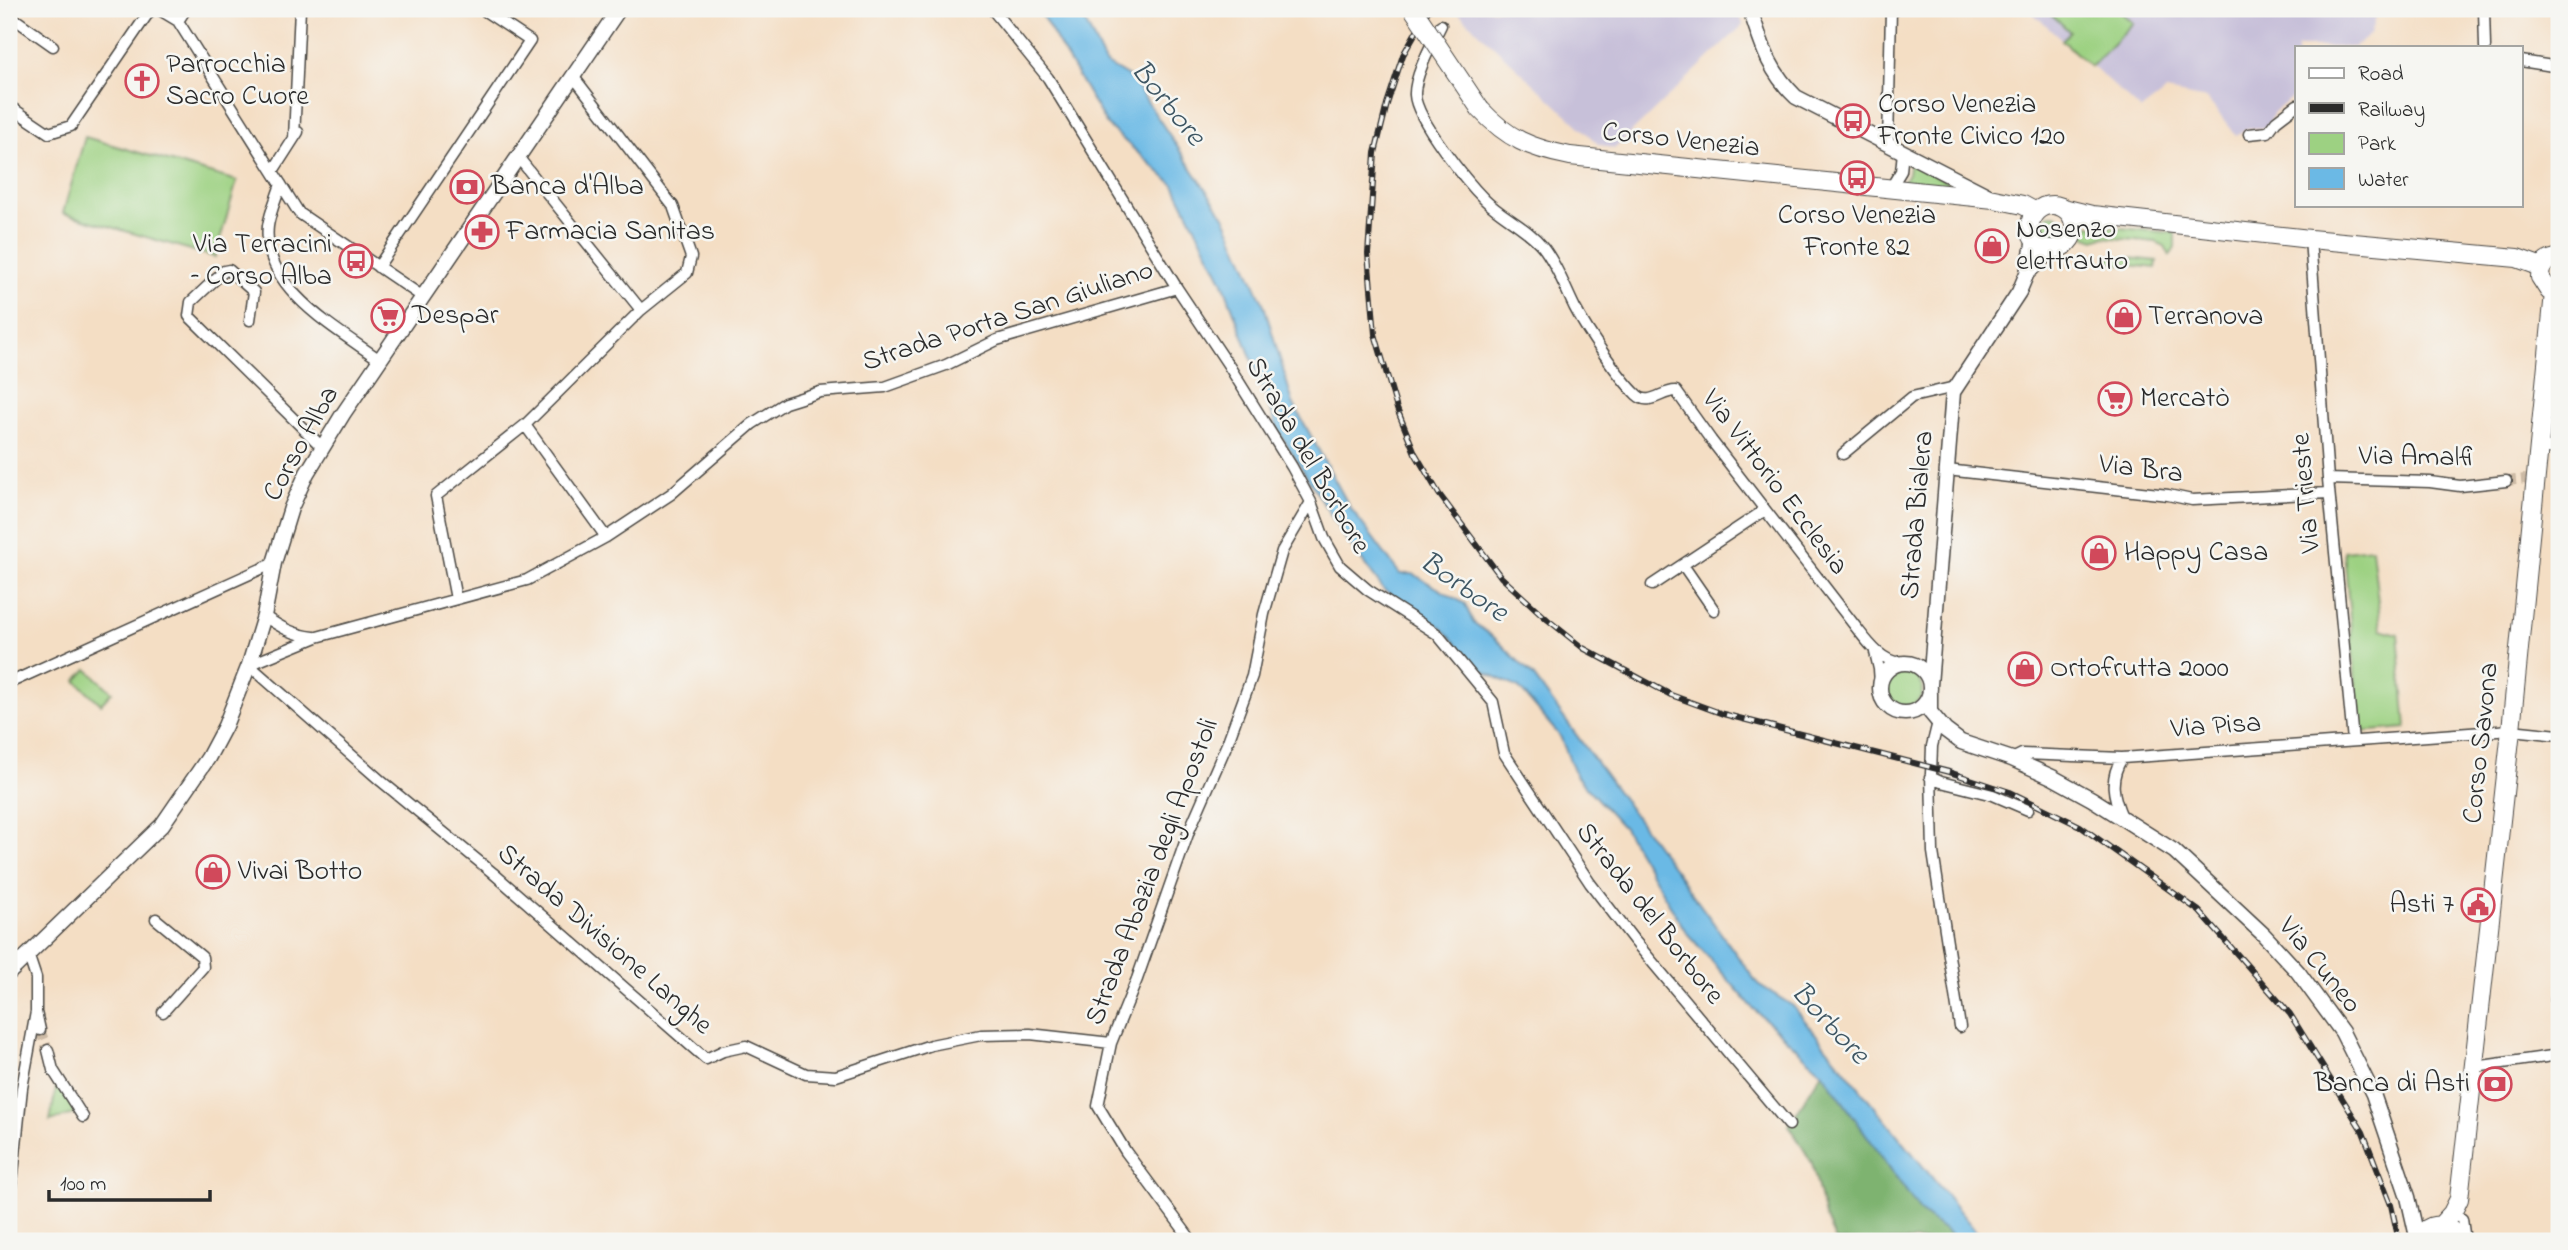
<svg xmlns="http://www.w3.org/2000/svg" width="2568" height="1250" font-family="'Indie Flower',sans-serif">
	<rect width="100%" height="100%" fill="#f6f6f2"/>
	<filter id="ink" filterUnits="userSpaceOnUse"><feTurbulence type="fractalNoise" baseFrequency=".0143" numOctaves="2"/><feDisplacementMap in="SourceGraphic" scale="14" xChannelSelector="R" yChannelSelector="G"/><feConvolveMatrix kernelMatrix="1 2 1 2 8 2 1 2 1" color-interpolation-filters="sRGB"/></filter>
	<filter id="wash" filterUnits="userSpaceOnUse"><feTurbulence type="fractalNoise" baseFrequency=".00686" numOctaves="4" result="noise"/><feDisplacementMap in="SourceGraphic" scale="28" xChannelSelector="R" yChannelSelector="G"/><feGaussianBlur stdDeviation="1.57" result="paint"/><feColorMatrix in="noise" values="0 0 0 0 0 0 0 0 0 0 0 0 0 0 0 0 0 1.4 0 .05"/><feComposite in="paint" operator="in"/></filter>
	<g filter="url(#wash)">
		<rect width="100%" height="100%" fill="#f4dec4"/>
		<path fill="#c7c0d9" d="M1454 9H1738L1743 25 1614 149 1598 144Z
			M2028 9H2378L2370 34 2354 47H2297V94L2274 112 2268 125 2262 128H2248L2236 135 2207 99 2166 91 2141 110Z"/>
		<path fill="#9dd182" stroke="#647e56" stroke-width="2" d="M2046 9H2117L2133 23 2091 67 2062 40 2070 32Z
			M85 137 237 181 215 257 63 213Z
			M1910 162 1948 182 1949 185 1947 187 1903 183 1908 173Z
			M2039 228a13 13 0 1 1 26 0a13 13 0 1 1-26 0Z
			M2089 225 2175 233V248L2170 256 2165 246 2156 242 2103 237 2095 240 2086 237 2082 232Z
			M2110 256 2157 261 2156 268 2110 263Z
			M2372 548 2381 629 2398 634 2406 728 2360 732 2344 551Z
			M87 669 112 692 101 704 76 681Z
			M1886 689a18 18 0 1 1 36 0a18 18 0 1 1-36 0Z
			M57 1083 77 1113 50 1121Z"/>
		<path fill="#7eb370" stroke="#546f4e" stroke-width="2" d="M1822 1072 1921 1212 1959 1241H1836L1825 1217 1812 1163 1789 1125Z"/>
		<path fill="#6bb9e5" stroke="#4b7288" stroke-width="2" d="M1038 9H1079L1105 63 1132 79 1225 218 1264 305 1293 403 1349 506 1400 574H1413L1465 604 1473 622 1496 639 1534 677 1758 984 1793 1006 1981 1238 1989 1241H1959L1921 1212 1822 1072 1754 1009 1686 932 1624 828 1576 776 1560 736 1519 688 1479 669 1442 628 1384 590 1345 538 1279 432 1222 280 1174 185 1107 125Z"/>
	</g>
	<g filter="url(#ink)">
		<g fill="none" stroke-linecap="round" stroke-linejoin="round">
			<path stroke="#ccbaa5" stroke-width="10" stroke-dasharray="10 5" stroke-linecap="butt" d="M2506 481 2526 479
				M40 1030 48 1050"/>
			<defs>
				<path id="minor" d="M158 9 178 21 299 213 423 297
					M992 9 1048 78 1177 288 1229 366 1292 467 1311 502 1324 538 1340 566 1368 590 1437 634 1493 702 1504 753 1590 883 1633 939 1789 1125
					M2484 9 2485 47
					M9 15 53 46
					M178 21 186 9
					M1441 25C1433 42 1414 76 1415 95 1416 119 1467 182 1485 200 1502 217 1528 228 1543 247 1557 265 1565 288 1575 308 1587 331 1619 378 1637 395 1649 407 1663 390 1676 391L1711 440 1855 626C1867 641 1880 661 1901 663
					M2521 61 2559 67
					M573 76 673 206 691 257 687 273 641 310
					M9 106 49 133 71 126 151 9
					M2249 134 2268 132 2276 121 2297 105
					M294 138 300 9
					M1888 145 1891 9
					M518 157 641 310 525 425 606 537
					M273 171 298 132
					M281 184C277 197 270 212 268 226 261 288 337 329 380 360
					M1890 189 1901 171 1903 152
					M2310 239 2328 479 2353 741
					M378 267 530 41 482 9
					M250 320 254 292 229 270 224 271 191 302 189 316 322 447
					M2538 447 2559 449
					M1843 454 1912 397 1955 387
					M1947 470 2168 495 2192 500 2329 493
					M2328 479 2430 482 2460 486 2506 481
					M1683 565 1714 610
					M1652 585 1765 510
					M456 599 436 496 525 425
					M264 616C280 627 294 635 314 637
					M1875 652 1879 669 1880 683
					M9 683 274 563
					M1938 722 1932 746 1931 774 1933 852 1960 1027
					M2012 759 2022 754 2122 758 2511 730 2559 735
					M1930 777 1941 782 1993 795 2028 810
					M2122 817C2113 796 2109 779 2122 758
					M156 919 202 957 203 967 163 1012
					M28 954 36 978V1012L40 1030
					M2559 979 2556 1000 2559 1043
					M1111 1043 1030 1034 981 1035 931 1045 836 1076 806 1074 746 1046 723 1051 706 1059 493 873 381 781 249 665 317 637 527 580 606 537 671 494 752 424 785 403 820 392 885 387 946 365 997 340 1177 288
					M48 1050 53 1070 83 1117
					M2475 1067 2559 1055
					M9 1212 22 1088 36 1012
					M2462 1219 2465 1241
					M1192 1241 1126 1152 1098 1106 1111 1043 1137 979 1189 831 1227 744 1252 676 1264 614 1282 551 1311 502"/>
				<path id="tertiary" d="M1750 9C1762 45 1768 70 1796 97L1991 197
					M2028 272 2051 250
					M1880 688a25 25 0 1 1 50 0a25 25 0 1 1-50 0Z
					M1930 685 1953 392 2019 292 2027 273 2034 240
					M1930 693V712L1945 730 1961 742 2012 759 2052 777 2092 799 2174 851 2263 934 2298 972 2342 1032 2373 1094 2408 1197 2418 1241
					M9 973 162 825 208 758 225 726 249 665 264 616 274 563 291 508 307 473 343 414 619 9"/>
				<path id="primary" d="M1480 109C1508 139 1530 148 1570 156L1994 199 2023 205 2036 212
					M2030 227a22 22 0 1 1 44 0a22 22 0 1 1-44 0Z
					M2063 208 2092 215 2310 239 2517 258 2542 267
					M2559 258C2547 258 2540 265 2540 277L2549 291 2559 293
					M2441 1225 2452 1213 2459 1199 2511 730 2554 293
					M2419 1241C2424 1226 2437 1221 2451 1230L2457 1241"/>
			</defs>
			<use href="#minor" stroke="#494642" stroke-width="13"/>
			<use href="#tertiary" stroke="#494642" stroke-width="17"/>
			<use href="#primary" stroke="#494642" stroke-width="20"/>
			<use href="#minor" stroke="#fff" stroke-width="10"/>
			<use href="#tertiary" stroke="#fff" stroke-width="14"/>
			<use href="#primary" stroke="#fff" stroke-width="18"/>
			<defs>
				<path id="rail" d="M1429 9 1403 55 1387 104 1375 153 1368 254 1375 334 1397 409 1415 453 1439 494 1501 577 1548 620 1583 648 1671 695 1723 714 1949 772 2010 792 2080 826 2199 911 2290 1014 2363 1132 2391 1205 2399 1241"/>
			</defs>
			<use href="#rail" stroke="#2b2b2b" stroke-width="6"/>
			<use href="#rail" stroke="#f6f6f2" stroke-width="3.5" stroke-dasharray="10" stroke-linecap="butt"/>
			<defs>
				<path id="primary-bridge" d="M1413 9 1480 109"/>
			</defs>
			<use href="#primary-bridge" stroke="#494642" stroke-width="20" stroke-linecap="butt"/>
			<use href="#primary-bridge" stroke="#fff" stroke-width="18"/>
		</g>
	</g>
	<defs>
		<symbol id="church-ring" viewBox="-11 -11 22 22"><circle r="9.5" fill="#f6f6f2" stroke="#d1495b" stroke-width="1.5"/><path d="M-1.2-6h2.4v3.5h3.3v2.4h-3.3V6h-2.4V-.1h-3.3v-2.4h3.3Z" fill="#d1495b"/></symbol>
		<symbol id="bus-ring" viewBox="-11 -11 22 22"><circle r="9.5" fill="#f6f6f2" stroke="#d1495b" stroke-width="1.5"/><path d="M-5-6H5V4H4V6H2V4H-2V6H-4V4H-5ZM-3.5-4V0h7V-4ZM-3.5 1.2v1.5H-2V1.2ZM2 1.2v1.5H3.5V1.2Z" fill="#d1495b"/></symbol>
		<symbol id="bank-ring" viewBox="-11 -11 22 22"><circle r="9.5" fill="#f6f6f2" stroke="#d1495b" stroke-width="1.5"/><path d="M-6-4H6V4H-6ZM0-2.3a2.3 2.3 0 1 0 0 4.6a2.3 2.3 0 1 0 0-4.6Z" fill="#d1495b"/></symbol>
		<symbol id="pharmacy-ring" viewBox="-11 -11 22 22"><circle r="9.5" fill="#f6f6f2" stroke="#d1495b" stroke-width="1.5"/><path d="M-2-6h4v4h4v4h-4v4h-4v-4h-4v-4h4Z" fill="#d1495b"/></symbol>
		<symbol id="shop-ring" viewBox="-11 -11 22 22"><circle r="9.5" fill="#f6f6f2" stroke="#d1495b" stroke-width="1.5"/><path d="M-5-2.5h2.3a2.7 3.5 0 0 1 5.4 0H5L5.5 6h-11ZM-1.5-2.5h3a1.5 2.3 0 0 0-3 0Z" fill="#d1495b"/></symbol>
		<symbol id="supermarket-ring" viewBox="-11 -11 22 22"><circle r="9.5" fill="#f6f6f2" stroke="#d1495b" stroke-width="1.5"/><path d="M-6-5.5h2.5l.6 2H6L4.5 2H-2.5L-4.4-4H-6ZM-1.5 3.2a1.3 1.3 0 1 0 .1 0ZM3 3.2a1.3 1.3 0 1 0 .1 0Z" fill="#d1495b"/></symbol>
		<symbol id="civic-ring" viewBox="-11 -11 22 22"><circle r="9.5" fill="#f6f6f2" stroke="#d1495b" stroke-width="1.5"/><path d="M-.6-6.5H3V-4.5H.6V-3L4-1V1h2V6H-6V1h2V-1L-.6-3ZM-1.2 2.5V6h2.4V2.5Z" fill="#d1495b"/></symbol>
	</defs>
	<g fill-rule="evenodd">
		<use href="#church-ring" x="123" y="62" width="38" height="38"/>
		<use href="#bus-ring" x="1834" y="102" width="38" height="38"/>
		<use href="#bus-ring" x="1838" y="159" width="38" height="38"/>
		<use href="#bank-ring" x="448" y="168" width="38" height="38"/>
		<use href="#pharmacy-ring" x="463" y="213" width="38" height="38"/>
		<use href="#shop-ring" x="1973" y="227" width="38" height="38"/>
		<use href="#bus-ring" x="337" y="242" width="38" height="38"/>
		<use href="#supermarket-ring" x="369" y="297" width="38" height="38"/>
		<use href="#shop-ring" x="2105" y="298" width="38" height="38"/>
		<use href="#supermarket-ring" x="2096" y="380" width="38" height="38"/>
		<use href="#shop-ring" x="2080" y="534" width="38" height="38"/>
		<use href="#shop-ring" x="2006" y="650" width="38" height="38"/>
		<use href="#shop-ring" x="194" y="853" width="38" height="38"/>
		<use href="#civic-ring" x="2459" y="886" width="38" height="38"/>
		<use href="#bank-ring" x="2476" y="1065" width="38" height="38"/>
	</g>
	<g text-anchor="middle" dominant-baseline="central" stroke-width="5" stroke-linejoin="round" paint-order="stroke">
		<g font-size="28" fill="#2b2b2b" stroke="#f6f6f2" text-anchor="start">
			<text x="166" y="65">Parrocchia<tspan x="166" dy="32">Sacro Cuore</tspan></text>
			<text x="1878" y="105">Corso Venezia<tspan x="1878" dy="32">Fronte Civico 120</tspan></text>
			<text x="491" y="187">Banca d'Alba</text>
			<text x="1857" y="216" text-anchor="middle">Corso Venezia<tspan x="1857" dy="32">Fronte 82</tspan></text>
			<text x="2016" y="230">Nosenzo<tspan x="2016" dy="32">elettrauto</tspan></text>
			<text x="506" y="232">Farmacia Sanitas</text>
			<text x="332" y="245" text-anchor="end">Via Terracini<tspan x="332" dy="32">– Corso Alba</tspan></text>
			<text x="412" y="316">Despar</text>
			<text x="2148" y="317">Terranova</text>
			<text x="2140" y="399">Mercatò</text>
			<text x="2124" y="553">Happy Casa</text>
			<text x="2050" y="669">Ortofrutta 2000</text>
			<text x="238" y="872">Vivai Botto</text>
			<text x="2454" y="905" text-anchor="end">Asti 7</text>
			<text x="2470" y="1084" text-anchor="end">Banca di Asti</text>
		</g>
		<g font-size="28" fill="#2b2b2b" stroke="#f6f6f2">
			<text transform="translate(1681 141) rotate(6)">Corso Venezia</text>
			<text transform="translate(1008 317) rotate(-18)">Strada Porta San Giuliano</text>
			<text transform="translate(302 444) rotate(-61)">Corso Alba</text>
			<text transform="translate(1307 456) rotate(60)">Strada del Borbore</text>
			<text transform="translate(2418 458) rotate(1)">Via Amalfi</text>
			<text transform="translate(2141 470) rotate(7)">Via Bra</text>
			<text transform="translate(1774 483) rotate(53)">Via Vittorio Ecclesia</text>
			<text transform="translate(2307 493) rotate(-95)">Via Trieste</text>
			<text transform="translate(1918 515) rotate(-85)">Strada Bialera</text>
			<text transform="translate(2216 727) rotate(-4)">Via Pisa</text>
			<text transform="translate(2482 743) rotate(-84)">Corso Savona</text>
			<text transform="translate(1153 872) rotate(-69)">Strada Abazia degli Apostoli</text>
			<text transform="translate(1649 914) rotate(52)">Strada del Borbore</text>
			<text transform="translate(604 940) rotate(41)">Strada Divisione Langhe</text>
			<text transform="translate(2319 966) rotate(51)">Via Cuneo</text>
		</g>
		<g font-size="30" font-style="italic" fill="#3e5663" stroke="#f6f6f2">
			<text transform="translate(1167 104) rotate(51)">Borbore</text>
			<text transform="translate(1463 588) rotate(35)">Borbore</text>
			<text transform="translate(1829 1024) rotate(47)">Borbore</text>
		</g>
	</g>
	<rect width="2568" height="1250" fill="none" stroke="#f6f6f2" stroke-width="35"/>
	<rect x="2295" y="46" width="228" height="161" fill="#f6f6f2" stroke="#a5a5a2" stroke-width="2"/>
	<rect x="2309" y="68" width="35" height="10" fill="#ffffff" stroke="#a5a5a2" stroke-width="2"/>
	<text x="2358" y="80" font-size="21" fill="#2b2b2b">Road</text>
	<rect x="2309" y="103" width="35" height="10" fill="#2b2b2b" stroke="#a5a5a2" stroke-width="2"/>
	<text x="2358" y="116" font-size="21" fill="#2b2b2b">Railway</text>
	<rect x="2309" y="133" width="35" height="21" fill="#9dd182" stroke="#a5a5a2" stroke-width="2"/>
	<text x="2358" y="150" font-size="21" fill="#2b2b2b">Park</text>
	<rect x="2309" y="168" width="35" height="21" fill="#6bb9e5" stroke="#a5a5a2" stroke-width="2"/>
	<text x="2358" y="186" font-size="21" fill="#2b2b2b">Water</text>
	<path d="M49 1190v10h161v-10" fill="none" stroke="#2b2b2b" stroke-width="3.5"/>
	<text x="60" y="1190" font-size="21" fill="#2b2b2b" stroke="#f6f6f2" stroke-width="5" paint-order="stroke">100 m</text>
</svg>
